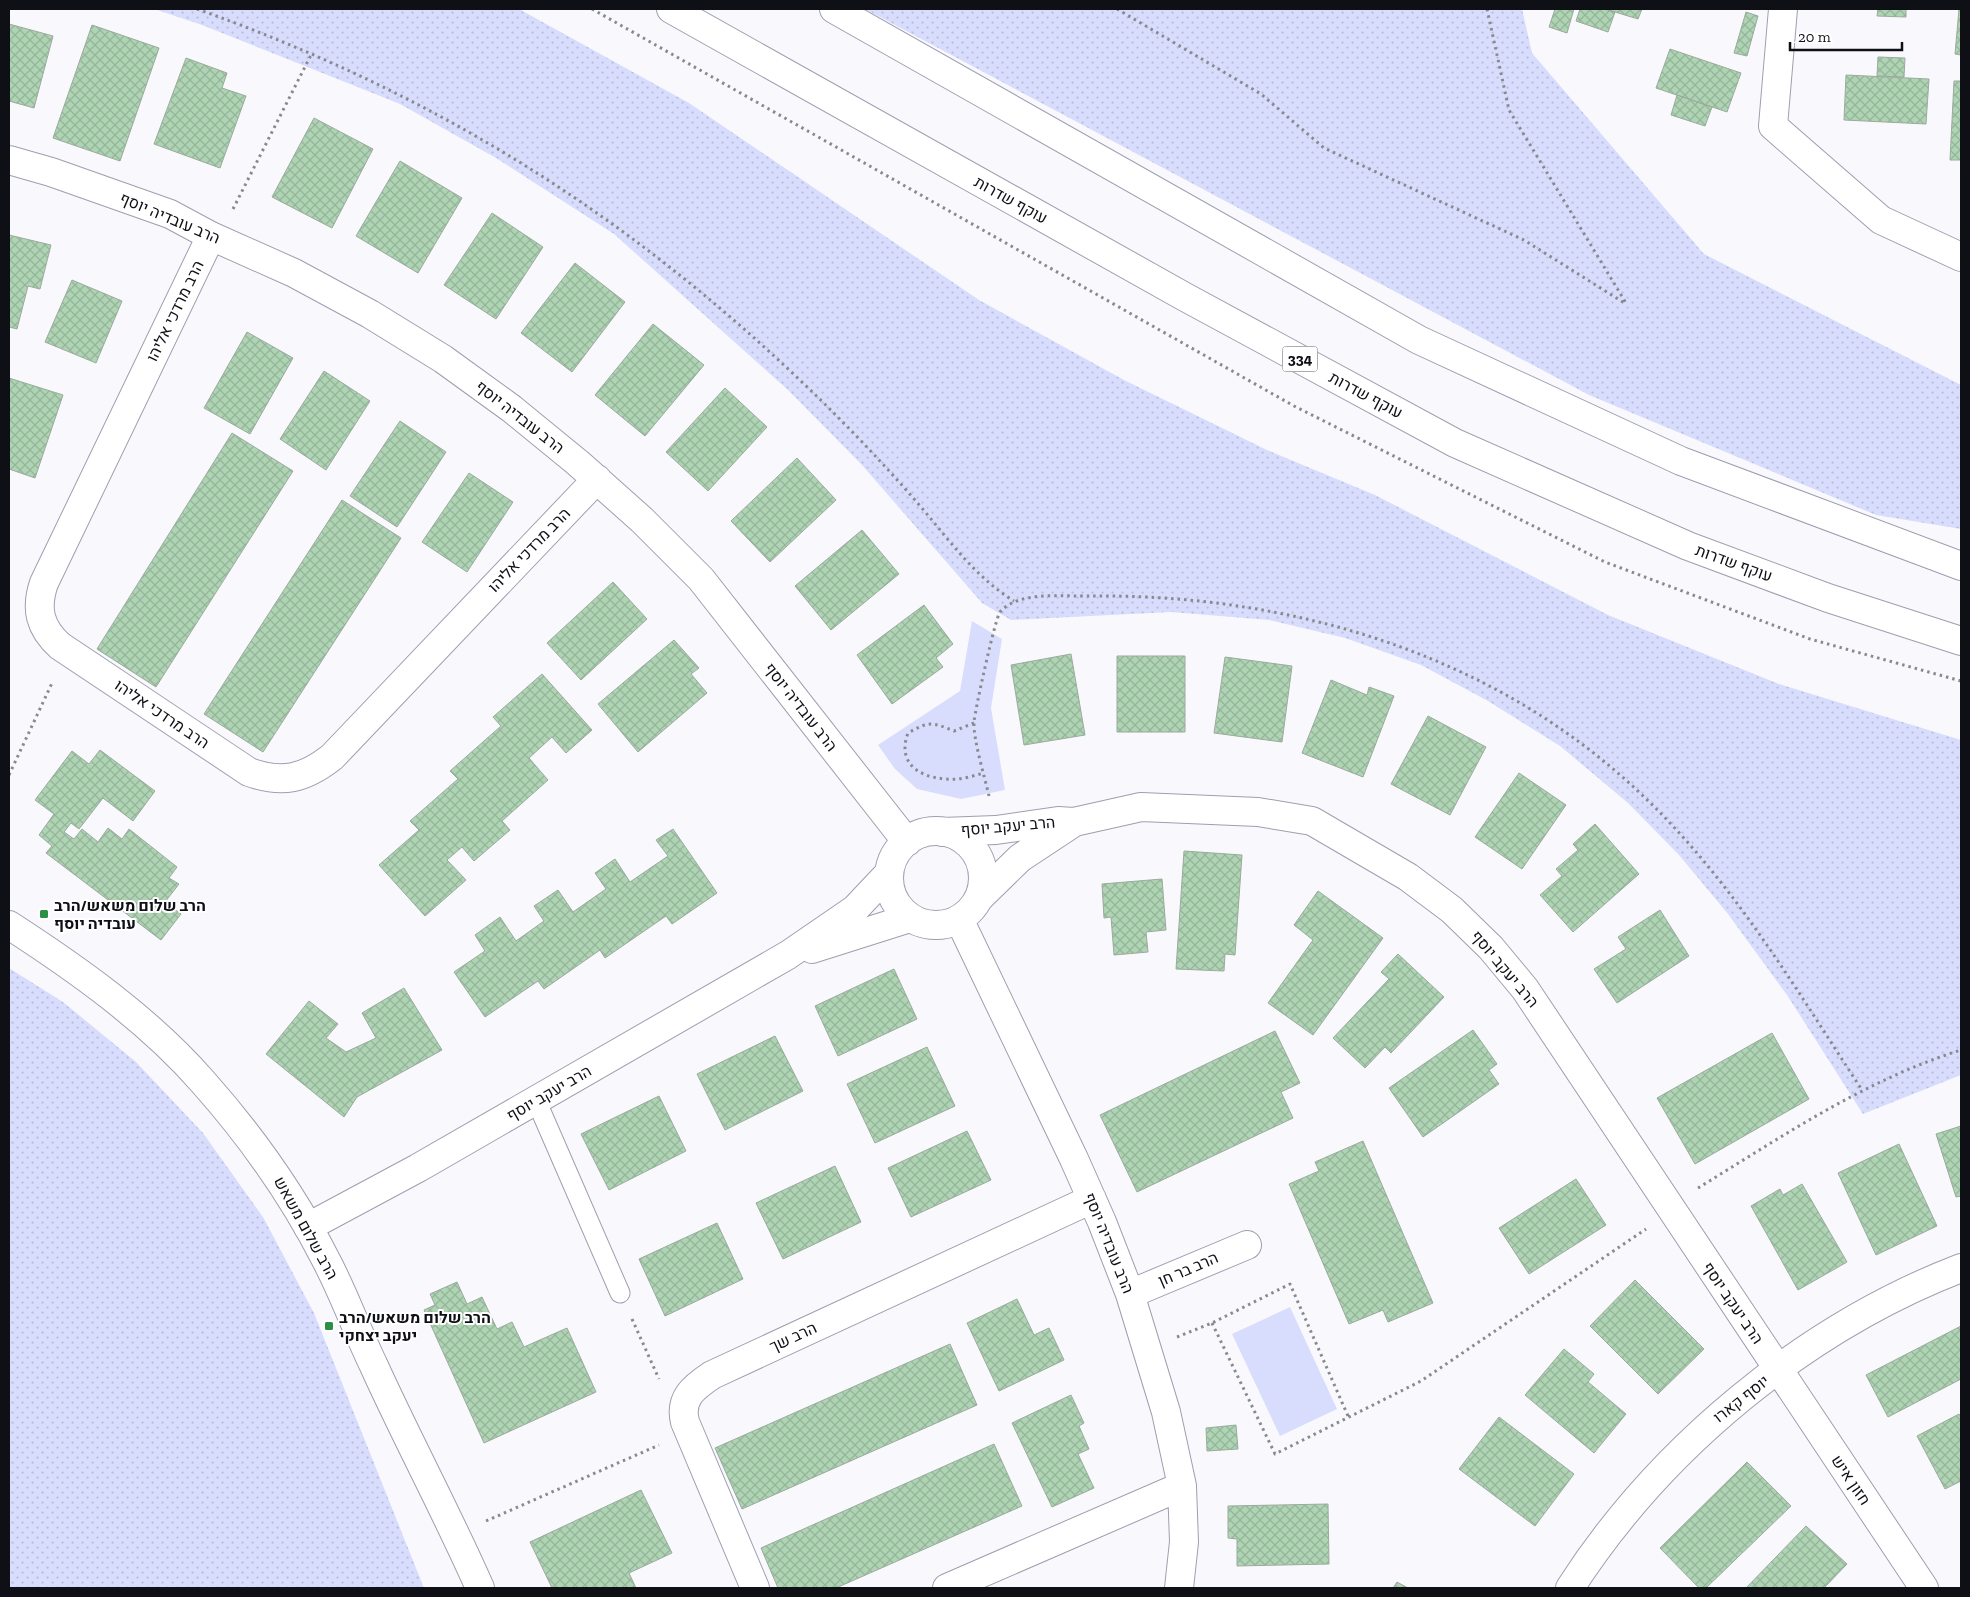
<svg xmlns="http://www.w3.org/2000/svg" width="1970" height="1597" font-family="'Zilla Slab',Heebo,serif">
	<defs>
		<pattern id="grass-dots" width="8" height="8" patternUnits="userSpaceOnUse" patternTransform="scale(1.25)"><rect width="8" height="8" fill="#d8ddfe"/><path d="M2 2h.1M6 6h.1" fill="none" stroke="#b8bdd9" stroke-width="1.8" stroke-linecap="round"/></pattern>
		<pattern id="building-cross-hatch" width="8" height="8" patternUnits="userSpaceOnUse" patternTransform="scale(1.25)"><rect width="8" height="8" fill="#aed4b3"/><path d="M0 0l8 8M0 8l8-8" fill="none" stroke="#94b599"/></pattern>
	</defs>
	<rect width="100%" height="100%" fill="#f9f9fd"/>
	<path fill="url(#grass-dots)" d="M154 9H519L689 103 979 300 1124 380 1267 450 1375 495 1608 615 1779 684 1961 740V1075L1863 1114 1787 995 1728 914 1679 855 1628 803 1560 746 1488 701 1421 665 1345 638 1269 620 1171 612 1011 620 982 603 862 465 788 390 614 234 496 158 400 104 202 25Z
		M865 9H1522L1532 53 1704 254 1961 385V529L1876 515 1589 395Z
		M9 968 63 1002 136 1062 203 1133 263 1217 314 1313 424 1588H9Z"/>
	<path fill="#d8ddfe" d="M972 621 1002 639 991 708 1005 790 961 799 917 789 895 769 878 745 960 691Z
		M1290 1307 1337 1409 1280 1436 1232 1334Z"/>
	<path fill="url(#building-cross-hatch)" stroke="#9caa9e" d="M1555 9H1574L1567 33 1549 27Z
		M1580 9H1605L1615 12 1608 32 1576 21Z
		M1605 9H1642L1638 19Z
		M1878 9H1906V17L1877 16Z
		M1959 9H1961V55L1955 54Z
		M1746 12 1758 16 1747 56 1734 53Z
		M9 24 53 36 34 108 9 101Z
		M92 25 159 48 120 161 53 138Z
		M1670 49 1741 73 1727 112 1656 88Z
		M1878 57 1905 58 1904 77 1877 76Z
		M186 58 227 73 222 88 246 96 220 168 154 144Z
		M1846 75 1929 79 1926 124 1844 120Z
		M1954 81H1961V160H1950Z
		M1677 95 1712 107 1705 126 1671 115Z
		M314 118 373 149 332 228 272 197Z
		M400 161 462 198 418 273 356 236Z
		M492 213 543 247 496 319 444 285Z
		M9 235 51 245 40 289 28 286 17 329 9 327Z
		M575 263 625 302 572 372 521 333Z
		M72 280 122 301 96 363 45 342Z
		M653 324 704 365 645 436 595 395Z
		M247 332 293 358 250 434 204 408Z
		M324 371 370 401 326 470 280 439Z
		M9 378 63 395 35 478 9 469Z
		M725 388 767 427 708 491 666 452Z
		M400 421 446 452 397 527 350 496Z
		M232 433 293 471 156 687 97 649Z
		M797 458 836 500 770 562 731 521Z
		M469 473 513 502 467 572 422 542Z
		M342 500 401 538 263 752 204 714Z
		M862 530 899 574 831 630 795 586Z
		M613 582 647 619 581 680 547 643Z
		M924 605 953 644 936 658 943 667 892 704 857 655Z
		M674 640 699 668 691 674 707 693 638 752 598 704Z
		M1071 654 1085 735 1024 745 1011 665Z
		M1117 656H1185V732H1117Z
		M1225 657 1292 666 1282 742 1214 733Z
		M542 674 592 730 566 753 552 737 529 758 548 780 502 821 510 830 474 861 462 847 447 860 466 880 425 916 379 865 419 830 410 821 458 779 450 771 501 726 493 717Z
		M1331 680 1367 695 1369 687 1394 696 1363 777 1302 753Z
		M1428 716 1486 747 1450 815 1391 784Z
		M100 750 155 791 133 821 103 798 79 829 71 823 64 832 74 839 82 829 98 842 108 828 122 839 129 829 177 867 169 878 179 884 165 902 181 914 161 940 46 853 52 846 39 835 54 814 35 800 72 751 89 764Z
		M1519 773 1566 805 1522 869 1475 837Z
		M1595 824 1639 874 1573 932 1540 895 1562 876 1556 869 1578 850 1573 844Z
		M673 829 717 893 672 924 666 916 605 958 600 950 544 989 538 981 485 1017 454 972 485 951 475 935 500 917 516 941 544 921 534 906 558 890 573 912 606 889 595 873 615 859 630 882 668 856 656 840Z
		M1184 851 1242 855 1235 955 1225 954 1224 971 1176 969Z
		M1162 879 1166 930 1146 932 1148 952 1114 955 1111 917 1104 918 1102 884Z
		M1318 891 1383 938 1313 1035 1268 1003 1313 940 1294 925Z
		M1660 910 1689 956 1617 1003 1594 969 1626 949 1618 937Z
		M1398 954 1444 997 1391 1053 1385 1047 1365 1068 1333 1038 1389 979 1381 972Z
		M894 969 917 1019 838 1056 815 1006Z
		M404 988 442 1050 357 1097 344 1117 266 1054 309 1001 338 1024 326 1038 346 1052 376 1038 362 1013Z
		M1473 1030 1497 1064 1489 1070 1499 1084 1423 1137 1389 1088Z
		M1275 1031 1300 1083 1281 1092 1293 1118 1137 1192 1100 1115Z
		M1772 1033 1809 1099 1695 1164 1657 1098Z
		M775 1036 803 1091 725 1130 697 1074Z
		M927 1047 955 1106 875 1143 847 1084Z
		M659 1096 686 1151 609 1190 581 1134Z
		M1961 1126V1196L1956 1197 1936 1134Z
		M967 1131 991 1180 911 1217 888 1168Z
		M1363 1141 1433 1303 1388 1322 1383 1310 1349 1324 1289 1184 1319 1171 1315 1162Z
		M1899 1144 1937 1226 1876 1255 1838 1173Z
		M835 1166 861 1222 783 1259 756 1203Z
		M1576 1179 1606 1225 1529 1274 1499 1228Z
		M1802 1184 1847 1262 1798 1290 1751 1206 1780 1189 1783 1195Z
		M717 1223 743 1279 665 1316 639 1259Z
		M1635 1280 1704 1349 1658 1394 1590 1326Z
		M457 1282 467 1304 482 1297 497 1329 512 1322 524 1347 567 1328 596 1392 484 1443 424 1310 435 1305 430 1294Z
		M1017 1299 1034 1335 1049 1328 1064 1360 999 1391 967 1323Z
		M1961 1326V1379L1888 1417 1866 1375Z
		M950 1344 977 1405 742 1509 715 1448Z
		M1564 1349 1594 1374 1588 1382 1626 1414 1594 1453 1525 1395Z
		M1071 1395 1084 1423 1079 1426 1089 1449 1078 1454 1094 1488 1052 1507 1012 1423Z
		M1959 1414 1961 1418V1481L1945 1489 1917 1436Z
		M1499 1417 1574 1474 1535 1526 1459 1469Z
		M1236 1425 1238 1449 1207 1451 1206 1428Z
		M994 1444 1022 1506 836 1588H778L761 1548Z
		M1747 1462 1791 1506 1706 1588H1699L1660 1548Z
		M641 1490 672 1553 629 1573 636 1588H552L530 1542Z
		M1328 1504 1329 1564 1237 1566V1539L1228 1538V1506Z
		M1806 1526 1847 1564 1824 1588H1746Z
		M1397 1582 1408 1588H1393Z"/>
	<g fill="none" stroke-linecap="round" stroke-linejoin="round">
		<defs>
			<path id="lane" d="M536 1100 620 1293"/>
			<path id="street" d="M1783 9 1773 126 1881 220 1961 257
				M9 160 51 172 170 214 211 236 294 273 370 314 443 359 512 409 578 463 642 520 701 579 907 842
				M211 236 44 583C35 609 40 628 60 646L249 772C282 784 304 779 332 757L597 479
				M889 878a47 47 0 1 1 94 0a47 47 0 1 1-94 0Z
				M942 832 996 830 1058 821 1074 822 1141 807 1258 812 1312 821 1408 877 1452 910 1491 948 1525 989 1924 1588
				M979 898 1020 858 1073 823
				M959 919 1074 1159 1102 1222 1130 1294 1166 1412 1182 1486 1184 1542 1179 1588
				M812 949 910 918
				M308 1227 418 1168 788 955 855 909 889 873
				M1130 1294 1247 1245
				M755 1588 685 1422C679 1398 694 1387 712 1375L1092 1199
				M947 1588 1182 1486
				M1570 1588C1660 1448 1805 1328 1961 1268"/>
			<path id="secondary" d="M9 925C77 969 149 1020 203 1082 251 1136 293 1195 326 1260 344 1294 357 1331 374 1366 408 1441 447 1513 480 1588"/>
			<path id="primary" d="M671 9 1185 297 1455 443 1688 546 1828 598 1961 641
				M834 9 1419 340 1681 461 1961 566"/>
		</defs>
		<use href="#lane" stroke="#9d9fb0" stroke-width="21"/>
		<use href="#street" stroke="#9d9fb0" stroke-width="30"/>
		<use href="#secondary" stroke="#9d9fb0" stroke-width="30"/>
		<use href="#primary" stroke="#9d9fb0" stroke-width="30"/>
		<path stroke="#898a8e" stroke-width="3" stroke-dasharray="2.5 4" stroke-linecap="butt" d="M197 9C433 93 623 211 804 384 845 423 884 464 921 507 950 541 975 577 1014 601
			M592 9 1294 406 1605 562 1810 639 1961 681
			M1117 9 1261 94 1324 148 1524 240 1626 304
			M1487 9 1509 110 1626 303
			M233 209 312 53
			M974 723 954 731C932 722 929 721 908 733 895 768 927 781 958 779 967 778 976 775 984 773
			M9 775 53 681
			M989 796C985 778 973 739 974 722 975 710 995 619 1000 612 1019 590 1064 597 1091 596 1276 594 1468 646 1612 768 1720 859 1786 974 1862 1090
			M1698 1188C1783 1136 1865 1080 1961 1050
			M632 1319 659 1379
			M1212 1323 1275 1454 1421 1381 1646 1229
			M1177 1337 1212 1323 1290 1284 1348 1416
			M486 1521 659 1445"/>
		<use href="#lane" stroke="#fff" stroke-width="19"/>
		<use href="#street" stroke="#fff" stroke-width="28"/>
		<use href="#secondary" stroke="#fff" stroke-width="28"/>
		<use href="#primary" stroke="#fff" stroke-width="28"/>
	</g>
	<g fill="#2b9045" stroke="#fff" stroke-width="2">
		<rect x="39" y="909" width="10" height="10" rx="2.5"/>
		<rect x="324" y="1321" width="10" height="10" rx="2.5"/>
	</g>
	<g text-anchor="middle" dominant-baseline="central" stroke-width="4" stroke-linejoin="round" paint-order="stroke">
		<rect fill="#fff" stroke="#57585b" stroke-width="1" x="1282.5" y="346.5" width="35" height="25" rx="4"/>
		<g font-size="15" font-weight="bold" fill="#0f1015">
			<text x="1300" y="359">334</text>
		</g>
		<g font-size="16" fill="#0f1015" stroke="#fff">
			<text transform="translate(1011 200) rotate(29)">עוקף שדרות</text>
			<text transform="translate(170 218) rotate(23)">הרב עובדיה יוסף</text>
			<text transform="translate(175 311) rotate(-64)">הרב מרדכי אליהו</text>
			<text transform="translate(1366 395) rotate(28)">עוקף שדרות</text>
			<text transform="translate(520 417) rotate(38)">הרב עובדיה יוסף</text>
			<text transform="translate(529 550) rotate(-46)">הרב מרדכי אליהו</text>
			<text transform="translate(1734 563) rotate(20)">עוקף שדרות</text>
			<text transform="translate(801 707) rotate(52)">הרב עובדיה יוסף</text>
			<text transform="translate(162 714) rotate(34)">הרב מרדכי אליהו</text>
			<text transform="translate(1008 826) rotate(-5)">הרב יעקב יוסף</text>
			<text transform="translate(1505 969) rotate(50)">הרב יעקב יוסף</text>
			<text transform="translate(549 1093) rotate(-30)">הרב יעקב יוסף</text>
			<text transform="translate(306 1228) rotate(61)">הרב שלום משאש</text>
			<text transform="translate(1109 1243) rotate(68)">הרב עובדיה יוסף</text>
			<text transform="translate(1188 1269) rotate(-23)">הרב בר חן</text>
			<text transform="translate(1733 1303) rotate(56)">הרב יעקב יוסף</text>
			<text transform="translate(793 1337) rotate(-25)">הרב שך</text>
			<text transform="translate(1741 1399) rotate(-38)">יוסף קארו</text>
			<text transform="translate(1851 1480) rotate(56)">חזון איש</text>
		</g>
		<g font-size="16" font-weight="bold" fill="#0f1015" stroke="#fff" text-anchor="start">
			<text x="54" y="905">הרב שלום משאש/הרב<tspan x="54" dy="18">עובדיה יוסף</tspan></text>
			<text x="339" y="1317">הרב שלום משאש/הרב<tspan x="339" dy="18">יעקב יצחקי</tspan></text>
		</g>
	</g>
	<rect width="1970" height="1597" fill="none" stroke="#0f1015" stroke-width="20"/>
	<path d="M1790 42v8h112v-8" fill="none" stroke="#0f1015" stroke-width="2.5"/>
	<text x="1798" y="42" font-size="15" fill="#0f1015" stroke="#ffffff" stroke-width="4" paint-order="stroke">20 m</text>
</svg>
